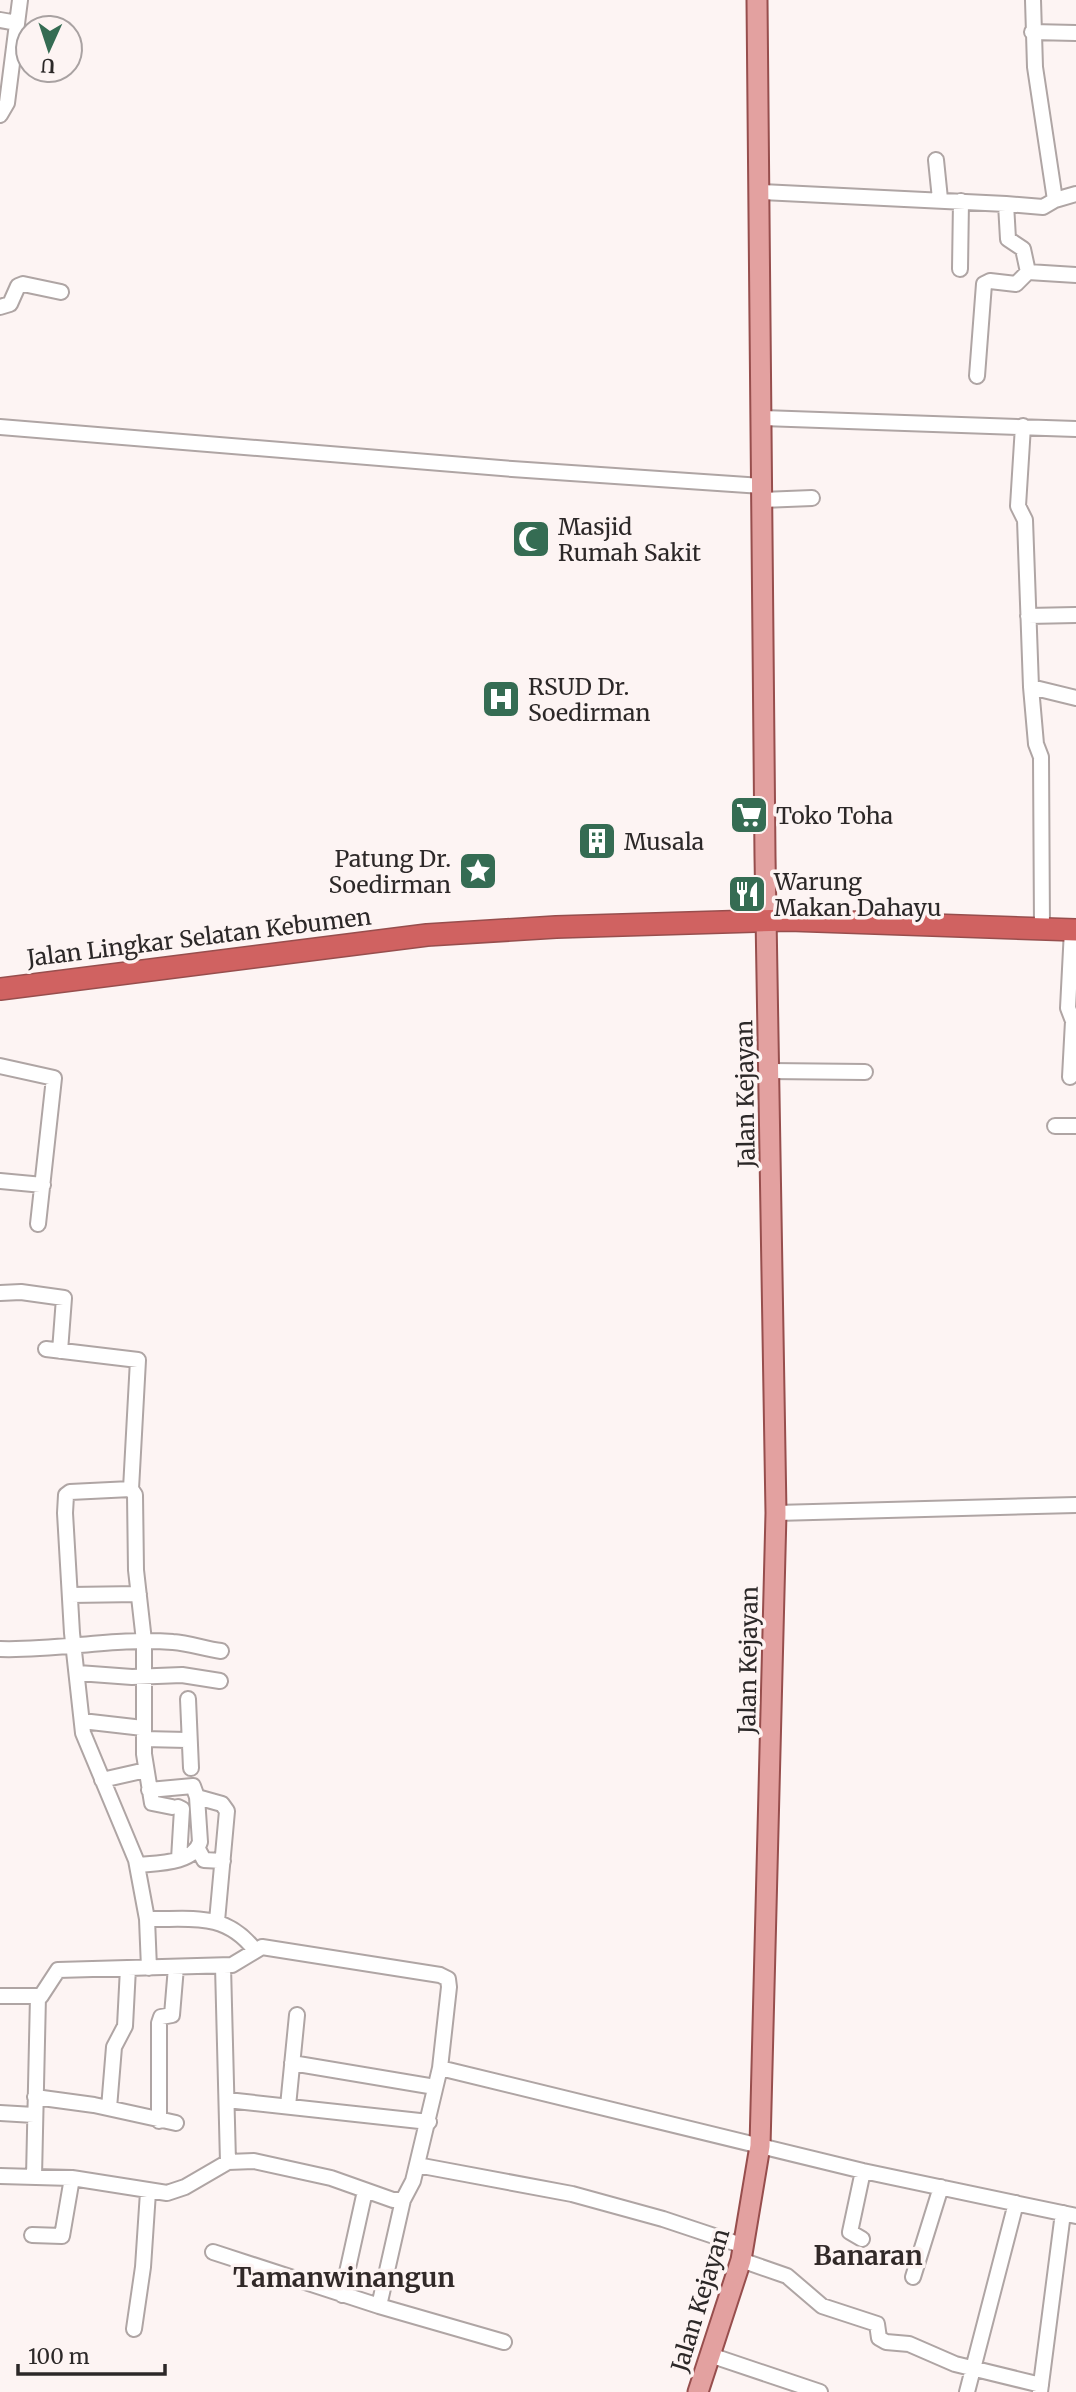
<svg xmlns="http://www.w3.org/2000/svg" width="1076" height="2392" font-family="Merriweather,serif">
	<rect width="100%" height="100%" fill="#fdf4f3"/>
	<g fill="none" stroke-linecap="round" stroke-linejoin="round">
		<defs>
			<path id="minor" d="M1033 0 1035 67 1055 200 1076 194
				M0 20 17 23
				M1032 32 1076 33
				M0 115 7 103 20 0
				M936 160 940 199
				M760 192 1006 204
				M960 269 961 201
				M1028 272 1023 249 1008 239 1006 204 1043 207 1055 200
				M0 307 10 304 18 286 23 284 61 292
				M977 376 984 284 990 281 1016 284 1028 272 1076 275
				M763 418 1076 429
				M1023 426 1018 506 1025 520 1031 687 1036 744 1041 757 1042 928
				M0 427 512 469 762 486
				M762 500 812 498
				M1028 616 1076 615
				M1031 687 1076 698
				M0 1066 54 1078 38 1224
				M770 1071 865 1072
				M1070 1077 1073 1021 1068 1008 1072 930
				M1055 1126H1076
				M0 1181 43 1185
				M0 1293 21 1292 64 1298 60 1351
				M46 1349 138 1360 131 1489 135 1495 136 1570 144 1641V1754L152 1803 172 1807
				M131 1489 70 1492 66 1495 65 1513 72 1633 83 1733 136 1860 147 1919 149 1968
				M776 1513 1076 1505
				M70 1595 139 1594
				M0 1649C58 1651 115 1637 173 1642 189 1643 205 1649 221 1651
				M78 1673 132 1677 182 1675 220 1681
				M188 1699 191 1768
				M82 1721 143 1728
				M144 1739 187 1740
				M102 1780 146 1770
				M197 1797 222 1804 227 1811 217 1921
				M178 1807 182 1809 179 1859
				M198 1849 204 1860 223 1861
				M138 1865C157 1863 193 1864 200 1842L197 1797 193 1786 149 1790
				M147 1919C190 1920 224 1911 254 1949
				M223 1966 228 2162
				M0 1996H41L58 1970 232 1965 262 1947 440 1975 448 1979 449 1987 440 2068 863 2171 1076 2216
				M292 2063 435 2087
				M35 2097 94 2105 176 2123
				M227 2100 429 2122
				M288 2106 297 2015
				M109 2108 114 2047 125 2026 128 1968
				M0 2113 34 2115
				M159 2121V2023L161 2017 172 2015 176 1967
				M417 2165 572 2194 663 2219 744 2246
				M0 2176 72 2178 167 2193 185 2187 228 2162 254 2161 331 2178 393 2200H403L413 2181 440 2068
				M34 2177 38 1996
				M32 2235 62 2236 72 2178
				M862 2239 850 2232 863 2171
				M213 2252 379 2306 504 2342
				M741 2260 787 2276 822 2306 877 2324 879 2338 886 2342 909 2344 955 2364 1041 2385
				M913 2277 941 2187
				M342 2295 365 2191
				M379 2306 403 2200
				M134 2329 143 2267 148 2192
				M710 2355 820 2392
				M967 2392 1016 2203
				M1040 2392 1063 2213"/>
			<path id="major" d="M698 2392 741 2260 760 2146 776 1513 765 856 757 0"/>
			<path id="highway" d="M0 989 427 935 556 927 789 920 1076 930"/>
		</defs>
		<use href="#minor" stroke="#afa5a4" stroke-width="18"/>
		<use href="#major" stroke="#974e4d" stroke-width="23"/>
		<use href="#highway" stroke="#974e4d" stroke-width="24"/>
		<use href="#minor" stroke="#fff" stroke-width="14"/>
		<use href="#major" stroke="#e3a1a0" stroke-width="19"/>
		<use href="#highway" stroke="#d06261" stroke-width="21"/>
	</g>
	<defs>
		<symbol id="mosque-square" viewBox="-11 -11 22 22"><rect x="-9" y="-9" width="18" height="18" rx="4" fill="#356c53" stroke="#fdf4f3"/><path d="M3.5-4.9A6 6 0 1 0 3.5 4.9A5 5 0 1 1 3.5-4.9Z" fill="#fff"/></symbol>
		<symbol id="hospital-square" viewBox="-11 -11 22 22"><rect x="-9" y="-9" width="18" height="18" rx="4" fill="#356c53" stroke="#fdf4f3"/><path d="M-5-5h3v3.5h4V-5h3V5h-3V1.5h-4V5h-3Z" fill="#fff"/></symbol>
		<symbol id="supermarket-square" viewBox="-11 -11 22 22"><rect x="-9" y="-9" width="18" height="18" rx="4" fill="#356c53" stroke="#fdf4f3"/><path d="M-6-5.5h2.5l.6 2H6L4.5 2H-2.5L-4.4-4H-6ZM-1.5 3.2a1.3 1.3 0 1 0 .1 0ZM3 3.2a1.3 1.3 0 1 0 .1 0Z" fill="#fff"/></symbol>
		<symbol id="building-square" viewBox="-11 -11 22 22"><rect x="-9" y="-9" width="18" height="18" rx="4" fill="#356c53" stroke="#fdf4f3"/><path d="M-4-6H4V6H1V3H-1V6H-4ZM-2.5-4.3h1.7v1.8h-1.7ZM.8-4.3h1.7v1.8H.8ZM-2.5-1h1.7V.8h-1.7ZM.8-1h1.7V.8H.8Z" fill="#fff"/></symbol>
		<symbol id="sight-square" viewBox="-11 -11 22 22"><rect x="-9" y="-9" width="18" height="18" rx="4" fill="#356c53" stroke="#fdf4f3"/><path d="M0-6L1.8-2.2L6-1.7L2.9 1.2L3.7 5.4L0 3.3L-3.7 5.4L-2.9 1.2L-6-1.7L-1.8-2.2Z" fill="#fff"/></symbol>
		<symbol id="restaurant-square" viewBox="-11 -11 22 22"><rect x="-9" y="-9" width="18" height="18" rx="4" fill="#356c53" stroke="#fdf4f3"/><path d="M-5-6h1v4h1v-4h1v4h1v-4h1v5L-1.5 .5V6h-2V.5L-5-1ZM5-6V6H3V1.5H1.5Q1.5-4 5-6Z" fill="#fff"/></symbol>
	</defs>
	<g fill-rule="evenodd">
		<use href="#mosque-square" x="509" y="517" width="44" height="44"/>
		<use href="#hospital-square" x="479" y="677" width="44" height="44"/>
		<use href="#supermarket-square" x="727" y="793" width="44" height="44"/>
		<use href="#building-square" x="575" y="819" width="44" height="44"/>
		<use href="#sight-square" x="456" y="849" width="44" height="44"/>
		<use href="#restaurant-square" x="725" y="872" width="44" height="44"/>
	</g>
	<g text-anchor="middle" dominant-baseline="central" stroke-width="7" stroke-linejoin="round" paint-order="stroke">
		<g font-size="23" fill="#2c2828" stroke="#fdf4f3" text-anchor="start">
			<text x="558" y="526">Masjid<tspan x="558" dy="26">Rumah Sakit</tspan></text>
			<text x="528" y="686">RSUD Dr.<tspan x="528" dy="26">Soedirman</tspan></text>
			<text x="776" y="815">Toko Toha</text>
			<text x="624" y="841">Musala</text>
			<text x="451" y="858" text-anchor="end">Patung Dr.<tspan x="451" dy="26">Soedirman</tspan></text>
			<text x="774" y="881">Warung<tspan x="774" dy="26">Makan Dahayu</tspan></text>
		</g>
		<g font-size="23" fill="#2c2828" stroke="#fdf4f3">
			<text transform="translate(199 937) rotate(-7)">Jalan Lingkar Selatan Kebumen</text>
			<text transform="translate(745 1094) rotate(-91)">Jalan Kejayan</text>
			<text transform="translate(748 1660) rotate(-89)">Jalan Kejayan</text>
			<text transform="translate(700 2300) rotate(-73)">Jalan Kejayan</text>
		</g>
		<g font-size="26" font-weight="bold" fill="#312928" stroke="#fdf4f3">
			<text x="868" y="2255">Banaran</text>
			<text x="344" y="2277">Tamanwinangun</text>
		</g>
	</g>
	<g transform="translate(49 49) rotate(183)"><circle r="33" fill="#fdf4f3" stroke="#a9a2a2" stroke-width="2"/>
	<path d="M0-5L12 26L0 18L-12 26Z" fill="#356c53"/>
	<text y="-10" font-size="19" font-weight="bold" text-anchor="middle" fill="#2c2828">U</text>
	</g>
	<path d="M18 2364v10h147v-10" fill="none" stroke="#2c2828" stroke-width="3.5"/>
	<text x="28" y="2364" font-size="21" fill="#2c2828" stroke="#fdf4f3" stroke-width="5" paint-order="stroke">100 m</text>
</svg>
